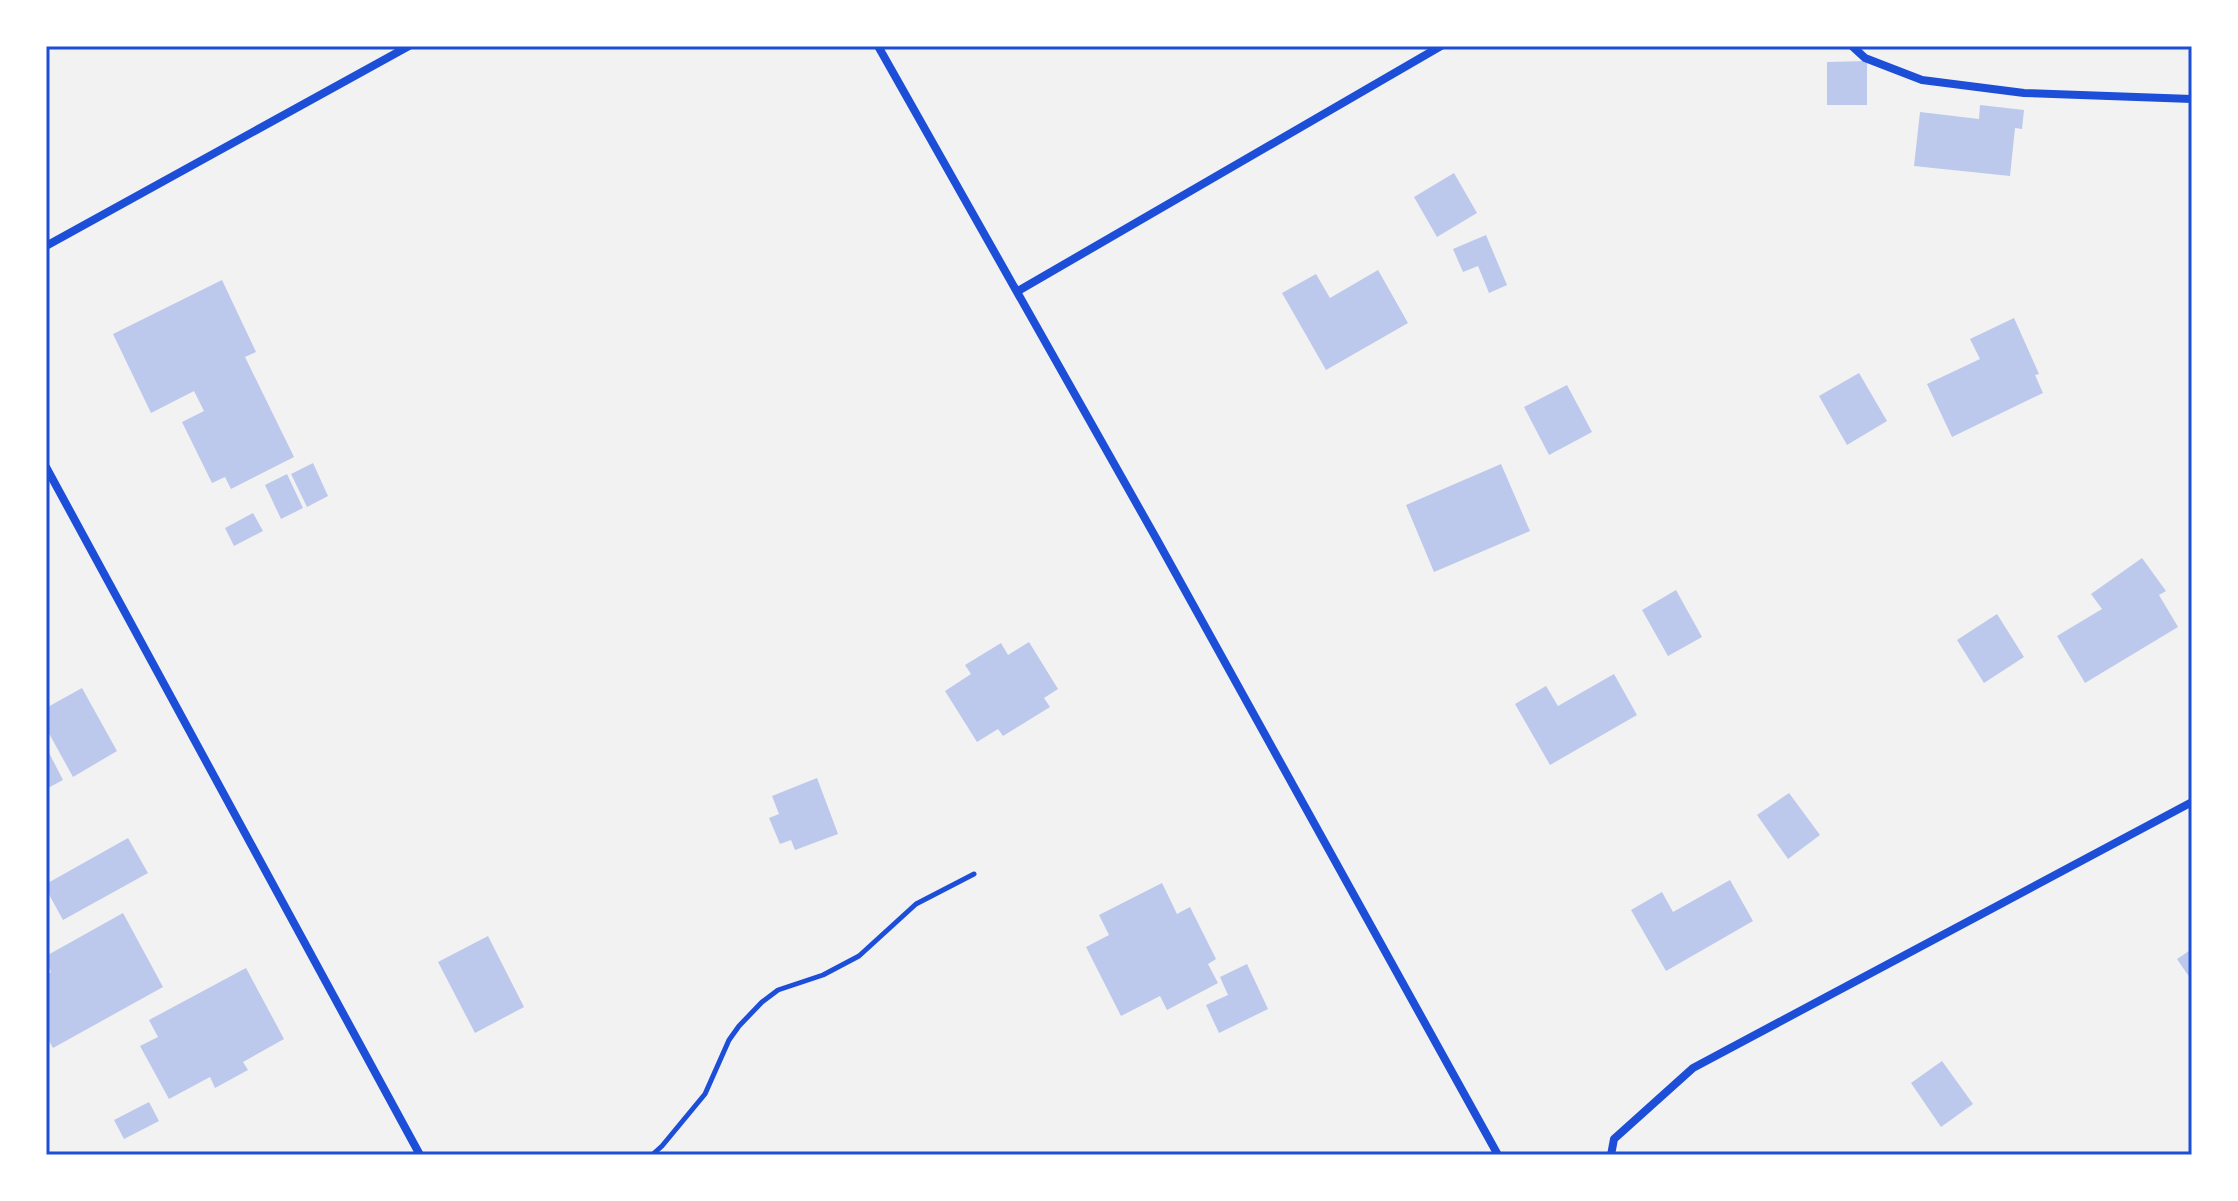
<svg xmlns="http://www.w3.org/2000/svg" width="2238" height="1201" font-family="'Roboto Condensed',sans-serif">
	<rect width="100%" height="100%" fill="#f2f2f2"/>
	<path fill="#bdc9ec" d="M1867 61V105H1827V62Z
		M1980 105 2024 110 2022 129 2015 128 2010 176 1914 166 1920 112 1979 119Z
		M1454 173 1477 213 1437 237 1414 197Z
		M1486 235 1507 285 1489 293 1478 266 1463 272 1453 249Z
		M1378 270 1408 323 1326 370 1282 293 1316 274 1330 298Z
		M222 280 256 352 245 357 294 457 231 489 225 477 212 483 182 422 204 411 194 391 151 413 113 334Z
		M2014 318 2039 374 2035 375 2043 393 1952 437 1927 384 1980 359 1970 339Z
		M1859 373 1887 421 1847 445 1819 396Z
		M1567 385 1592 432 1549 455 1524 407Z
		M313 463 328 496 307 507 291 474Z
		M1501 464 1530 531 1434 572 1406 505Z
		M287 474 303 508 281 519 265 485Z
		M253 513 263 531 234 546 225 528Z
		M2142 558 2166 591 2159 595 2178 627 2085 683 2057 636 2102 609 2091 594Z
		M1676 590 1702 637 1668 656 1642 610Z
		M1997 614 2024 657 1984 683 1957 640Z
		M1029 642 1058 689 1044 698 1050 707 1003 736 998 729 977 742 945 691 971 674 965 665 1001 643 1008 655Z
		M1614 674 1637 715 1550 765 1515 704 1546 686 1558 706Z
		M82 688 117 751 73 777 46 728V708Z
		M46 747 63 780 46 789Z
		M817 778 838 834 795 850 791 840 780 844 769 818 779 814 772 796Z
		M1789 793 1820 835 1788 859 1757 815Z
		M128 838 148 873 63 920 46 889V884Z
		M1730 880 1753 921 1666 971 1631 910 1662 892 1673 912Z
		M1162 883 1177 914 1190 907 1216 959 1208 964 1218 983 1167 1010 1160 996 1121 1016 1086 947 1109 935 1099 915Z
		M123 913 163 987 53 1048 46 1035V975L51 972 46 962V956Z
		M488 936 524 1007 475 1033 438 962Z
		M2192 949V981L2177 959Z
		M1247 964 1268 1009 1219 1033 1206 1005 1228 995 1220 977Z
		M246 968 284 1039 243 1062 248 1070 215 1088 210 1077 169 1099 140 1046 158 1037 149 1020Z
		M1942 1061 1973 1104 1941 1127 1911 1083Z
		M149 1102 159 1121 124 1139 114 1120Z"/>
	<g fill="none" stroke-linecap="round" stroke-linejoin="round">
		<path stroke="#1d4ed8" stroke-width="5" d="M652 1155 662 1146 705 1094 729 1040 739 1026 762 1002 778 990 823 975 859 956 916 904 974 874"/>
		<path stroke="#1d4ed8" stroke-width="8" d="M878 46 1156 538 1498 1155
			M1852 46 1865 58 1922 80 2024 93 2192 99
			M46 246 409 46
			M1018 291 1441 46
			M46 467 420 1155
			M1611 1155 1614 1139 1693 1068 2192 802"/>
	</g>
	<rect width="2238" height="1201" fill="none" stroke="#ffffff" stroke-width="96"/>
	<rect x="48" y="48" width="2142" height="1105" fill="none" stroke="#1d4ed8" stroke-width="3"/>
</svg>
